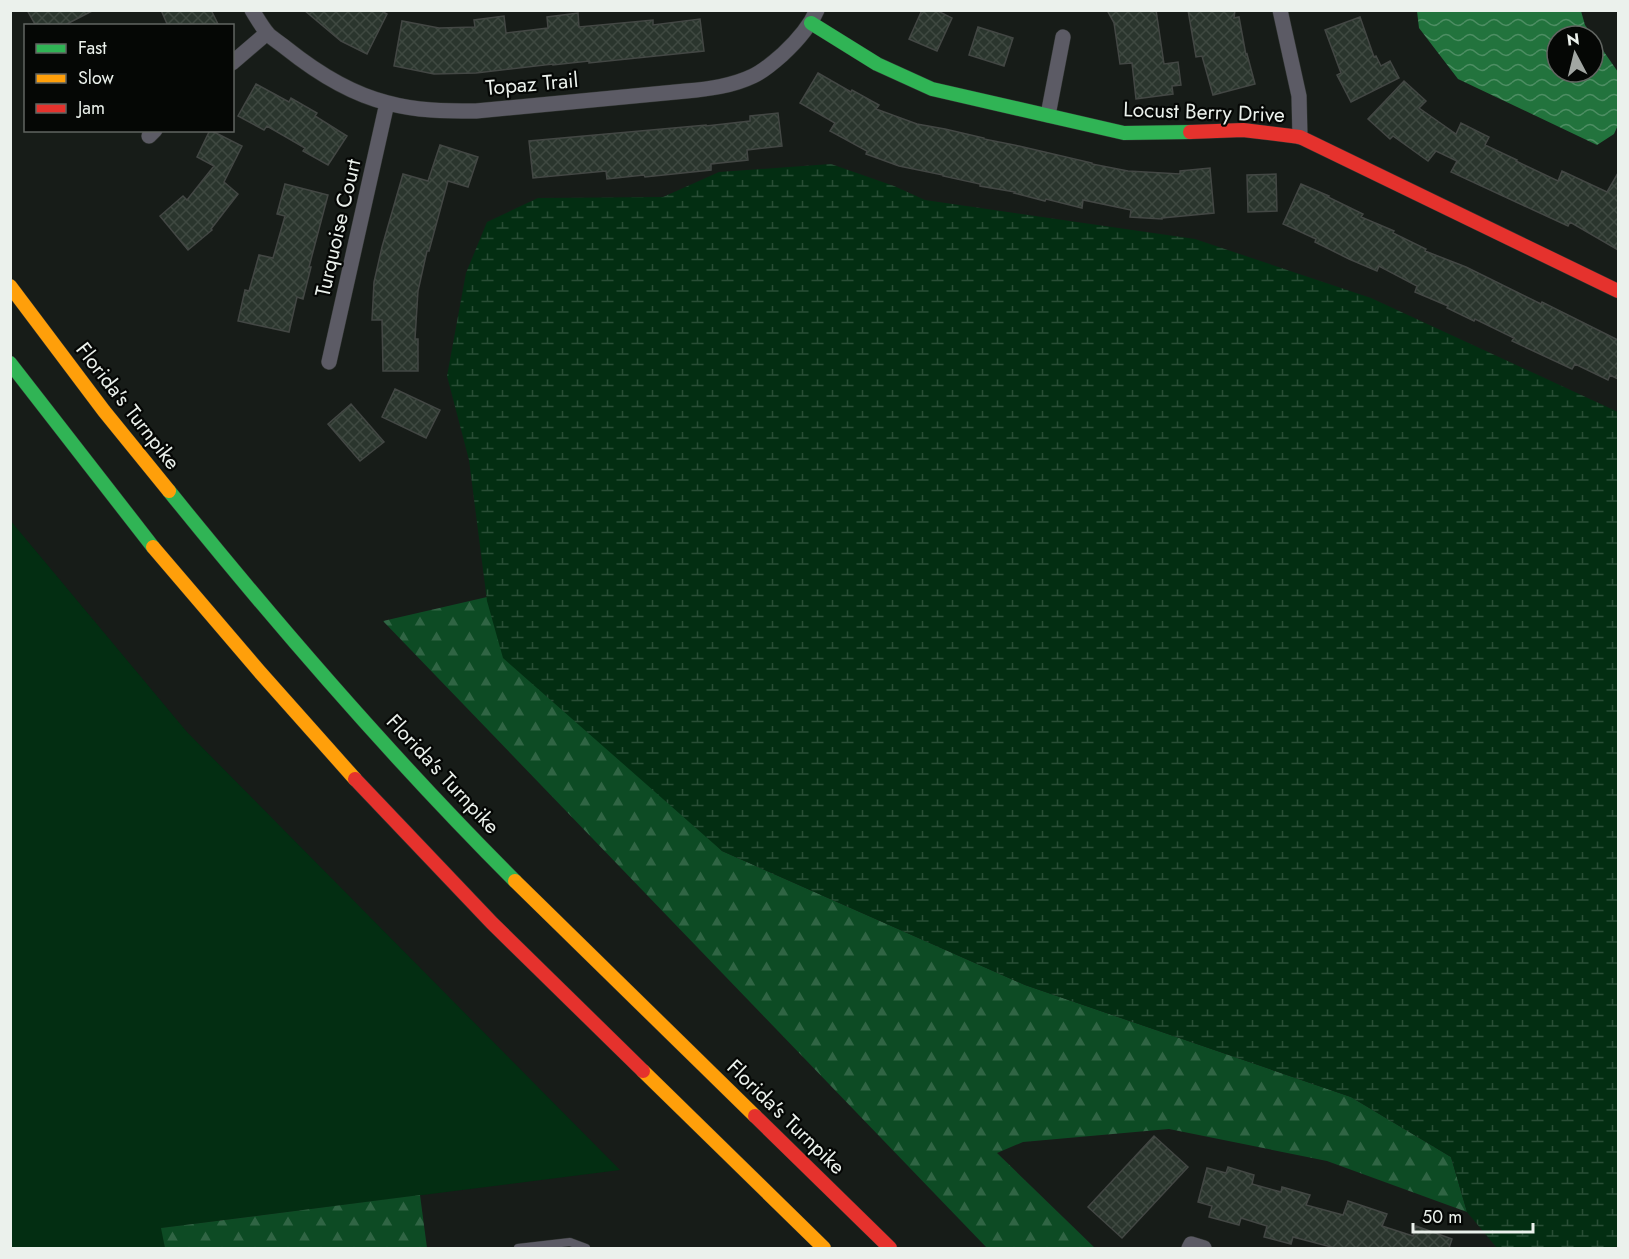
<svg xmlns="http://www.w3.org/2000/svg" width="1629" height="1259" font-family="Jost,sans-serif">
	<defs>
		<pattern id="forest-firs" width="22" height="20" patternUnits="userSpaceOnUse" patternTransform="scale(1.5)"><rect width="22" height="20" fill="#0d4b24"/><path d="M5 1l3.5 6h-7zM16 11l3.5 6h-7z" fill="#306544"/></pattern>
		<pattern id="wetland-marsh" width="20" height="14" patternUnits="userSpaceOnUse" patternTransform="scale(1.5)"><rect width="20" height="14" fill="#032e12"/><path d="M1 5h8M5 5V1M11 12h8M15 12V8" fill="none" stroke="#284d35"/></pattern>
		<pattern id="water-waves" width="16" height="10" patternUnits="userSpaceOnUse" patternTransform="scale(1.5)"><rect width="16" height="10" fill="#22733d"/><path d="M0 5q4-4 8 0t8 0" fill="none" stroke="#4d8e63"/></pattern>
		<pattern id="building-cross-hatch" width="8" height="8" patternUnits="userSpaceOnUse" patternTransform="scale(1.5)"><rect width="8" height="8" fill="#2a352d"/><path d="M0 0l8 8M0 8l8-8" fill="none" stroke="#3f4941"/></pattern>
	</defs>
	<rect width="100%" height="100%" fill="#171c18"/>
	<path fill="#032e12" d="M10 520 187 732 620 1170 162 1228 165 1248H11Z"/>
	<path fill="url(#forest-firs)" d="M487 597V601L722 851 1025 985 1351 1097 1451 1157 1467 1212 1327 1161 1169 1129 1023 1142 997 1153 1095 1248H987L383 621Z
		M420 1195 427 1248H165L161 1228Z"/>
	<path fill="url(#wetland-marsh)" d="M831 164 894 186 925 200 1195 239 1371 298 1618 412V1248H1497L1467 1212 1451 1157 1351 1097 1025 985 722 851 503 658 487 601 469 460 447 376 466 273 487 222 538 198 663 197 719 172Z"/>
	<path fill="url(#water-waves)" d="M1417 11H1581L1585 25 1593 36H1557V72H1593V36L1618 72V125L1614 134 1597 145 1458 79 1419 28Z"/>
	<path fill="url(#building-cross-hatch)" stroke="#434744" stroke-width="1.5" d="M27 10H94L63 26H36Z
		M161 10H211L219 26H168Z
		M304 10H380L387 14 367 54 341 41Z
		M922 10H936L952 18 937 51 909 39Z
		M1107 10H1156L1164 64 1178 62 1181 85 1172 86 1173 94 1136 99 1132 63 1120 64 1114 23Z
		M1188 10H1235L1234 18 1239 17 1246 55 1247 54 1255 84 1213 95 1202 56 1196 57Z
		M578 13 579 27 653 20V25L700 19 704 51 589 63V61L553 65V64L476 73 434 74 394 66 402 21 439 28 475 27 474 20 504 16 506 33 548 28 547 17Z
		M1360 17 1374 57 1376 56 1381 66 1390 61 1399 78 1351 102 1337 75 1341 73 1325 30Z
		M978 27 1013 38 1004 66 969 55Z
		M818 73 851 92 852 90 879 105 876 109 917 124 945 129 984 138V139L1019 146 1092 163V164L1128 171 1180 174V171L1210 168 1214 213 1162 218V219L1130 217 1131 210 1083 200 1082 208 1046 199 1045 201 1014 193 1015 192 980 186V184L943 176V175L899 166 866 154 867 151 830 131 835 123 800 103Z
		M1404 81 1426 101 1419 108 1456 134 1461 123 1489 137 1485 145 1517 160 1516 161 1558 181 1562 171 1607 192 1618 173V250L1570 222 1568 226 1451 172 1457 161 1436 151 1428 161 1393 136 1390 139 1368 119Z
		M256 84 289 102 291 98 317 113 315 116 347 136 328 165 303 151 305 148 267 126 264 130 238 116Z
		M778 113 782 146 747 150 748 160 711 164V170L645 177 644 175 607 179 606 171 533 178 529 141 706 125V126L750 121V116Z
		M210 130 242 146 224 182 238 194 211 229 212 230 188 250 160 216 183 196 187 200 214 166 197 157Z
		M440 145 478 157 468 187 448 181 429 251H427L418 291 415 339H418V371H383L382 320H372L374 282 382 247 403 174 428 181Z
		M1276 174 1277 211 1248 212 1247 175Z
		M285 184 328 195 309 267H311L303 299 297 297 289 332 238 321 245 290 249 291 259 255 273 258 285 216 277 214Z
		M1301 184 1329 196 1328 197 1363 214 1361 217 1394 231 1393 233 1426 249 1425 251 1466 267 1541 304 1542 302 1618 340V379L1610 375 1608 380 1575 364 1572 369 1512 341 1514 338 1475 319 1474 321 1447 308 1448 306 1415 292 1417 286 1379 266 1377 271 1349 259 1315 242 1316 239 1283 224Z
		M395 389 440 410 426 438 382 417Z
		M351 404 384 442 360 461 328 424Z
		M1154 1136 1188 1167 1122 1238 1088 1207Z
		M1228 1167 1254 1175 1252 1184 1281 1192 1282 1187 1310 1195 1306 1205 1343 1215 1348 1201 1387 1214 1382 1226 1413 1236 1416 1226 1452 1239 1449 1248H1335L1293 1237 1291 1244 1264 1237 1267 1226 1241 1218 1239 1225 1209 1217 1212 1206 1198 1202 1207 1168 1226 1173Z"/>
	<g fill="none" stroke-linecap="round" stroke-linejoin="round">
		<defs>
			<path id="lane" d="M518 1248 570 1242 586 1248"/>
			<path id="street" d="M252 10C257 18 262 27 268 34 273 39 280 43 286 48 316 72 351 94 388 103 417 111 446 111 476 111L686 91C709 89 732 86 753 76 764 71 774 62 783 54 797 41 809 28 817 10
				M1280 10 1299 96 1300 137
				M232 63 267 33
				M1048 115 1063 37
				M149 136 155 130
				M329 362 387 103
				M1189 1248 1191 1244 1204 1248"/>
			<path id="fast" d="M811 23 877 64 932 89 1124 133 1190 132
				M10 363 153 547
				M169 491C278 626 392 758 515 881"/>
			<path id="slow" d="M10 286 104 411 169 491
				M153 547 259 671 355 779
				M515 881 755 1116
				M643 1071 824 1248"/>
			<path id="jam" d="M1190 132 1243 130 1300 137 1618 291
				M355 779 492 923 643 1071
				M755 1116 890 1248"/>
		</defs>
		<use href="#lane" stroke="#313532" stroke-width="9"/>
		<use href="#street" stroke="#313532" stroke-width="16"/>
		<use href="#fast" stroke="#313532" stroke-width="15"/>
		<use href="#slow" stroke="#313532" stroke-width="15"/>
		<use href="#jam" stroke="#313532" stroke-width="15"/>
		<use href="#lane" stroke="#5c5b65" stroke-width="8"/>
		<use href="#street" stroke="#5c5b65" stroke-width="15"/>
		<use href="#fast" stroke="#30b455" stroke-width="14"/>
		<use href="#slow" stroke="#ff9f0a" stroke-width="14"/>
		<use href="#jam" stroke="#e5322d" stroke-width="14"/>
	</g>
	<g text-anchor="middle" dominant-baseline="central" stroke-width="4.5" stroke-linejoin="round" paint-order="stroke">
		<g font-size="21" fill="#ebf1ec" stroke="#050705">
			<text transform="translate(532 84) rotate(-5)">Topaz Trail</text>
			<text transform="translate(1204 112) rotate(2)">Locust Berry Drive</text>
			<text transform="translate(338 228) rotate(-77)">Turquoise Court</text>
			<text transform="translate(128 406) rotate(52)">Florida's Turnpike</text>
			<text transform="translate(443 774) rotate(47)">Florida's Turnpike</text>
			<text transform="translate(786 1117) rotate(44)">Florida's Turnpike</text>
		</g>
	</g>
	<rect width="1629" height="1259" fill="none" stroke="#ebf1ec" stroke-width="24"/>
	<rect x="24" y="24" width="210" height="108" fill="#050705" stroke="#616561" stroke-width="1.5"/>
	<rect x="36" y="44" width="30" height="9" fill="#30b455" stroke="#616561" stroke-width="1.5"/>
	<text x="78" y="54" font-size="18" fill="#ebf1ec">Fast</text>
	<rect x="36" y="74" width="30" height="9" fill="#ff9f0a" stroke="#616561" stroke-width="1.5"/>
	<text x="78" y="84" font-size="18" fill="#ebf1ec">Slow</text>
	<rect x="36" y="104" width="30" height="9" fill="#e5322d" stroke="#616561" stroke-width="1.5"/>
	<text x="78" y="114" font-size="18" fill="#ebf1ec">Jam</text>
	<g transform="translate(1575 54) rotate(353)"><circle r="28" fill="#050705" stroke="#616561" stroke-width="1.5"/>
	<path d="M0-4.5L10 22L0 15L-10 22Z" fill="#a1a6a2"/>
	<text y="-9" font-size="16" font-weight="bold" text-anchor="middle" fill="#ebf1ec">N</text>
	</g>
	<path d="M1413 1223v9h120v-9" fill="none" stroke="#ebf1ec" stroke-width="3"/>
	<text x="1422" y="1223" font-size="18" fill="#ebf1ec" stroke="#050705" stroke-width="4.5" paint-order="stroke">50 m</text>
</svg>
